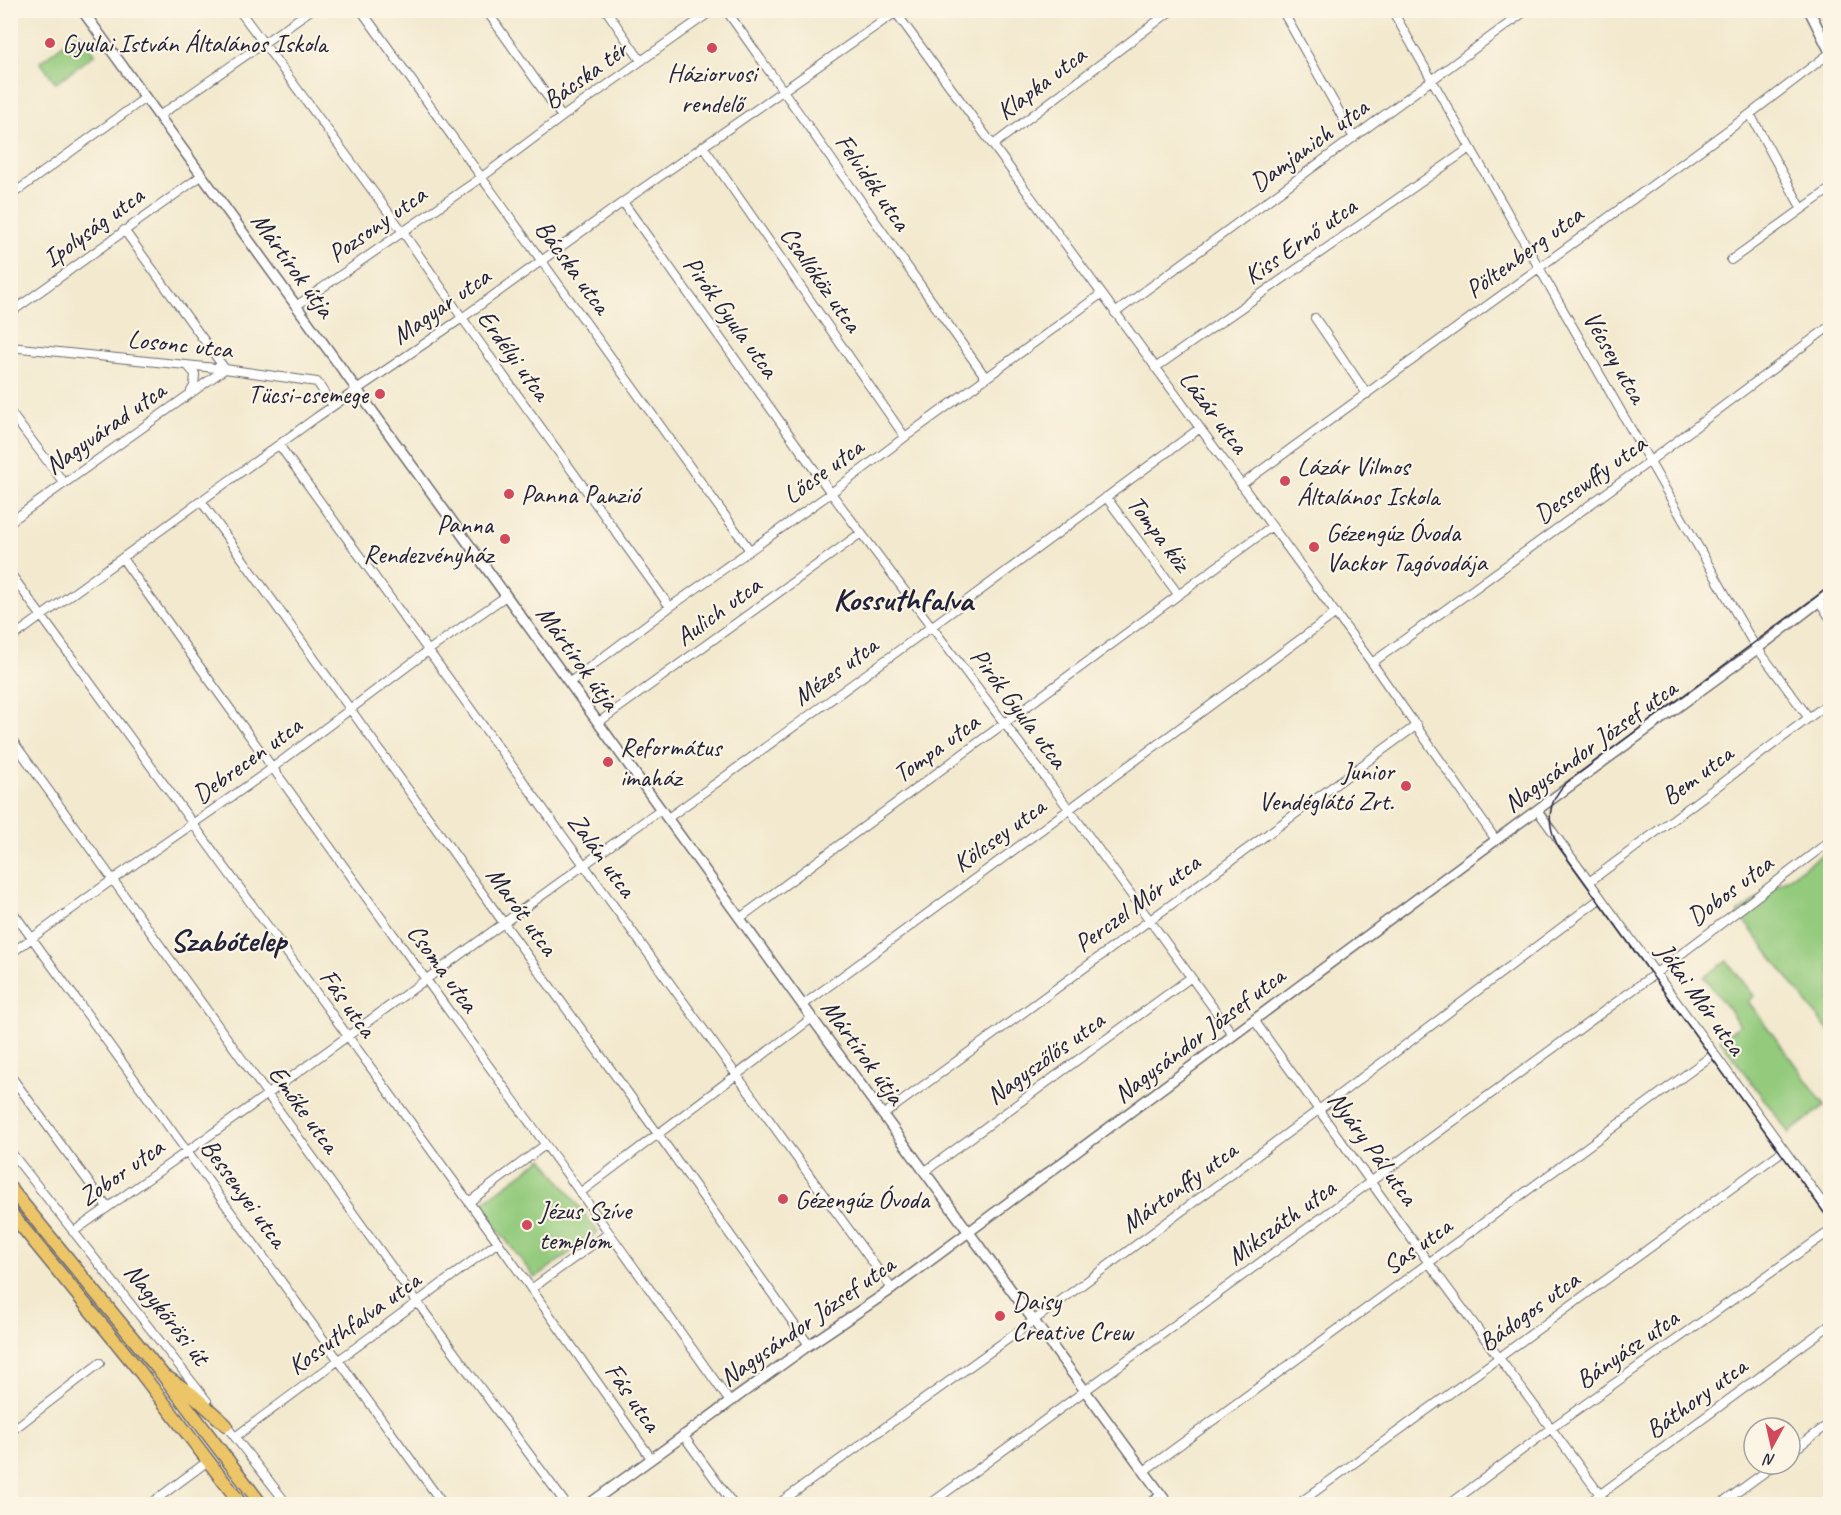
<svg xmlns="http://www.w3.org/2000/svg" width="1841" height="1515" font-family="Caveat,sans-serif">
	<rect width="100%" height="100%" fill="#fcf5e5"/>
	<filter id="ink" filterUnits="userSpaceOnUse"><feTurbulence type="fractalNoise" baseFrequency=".0167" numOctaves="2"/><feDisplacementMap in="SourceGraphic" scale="12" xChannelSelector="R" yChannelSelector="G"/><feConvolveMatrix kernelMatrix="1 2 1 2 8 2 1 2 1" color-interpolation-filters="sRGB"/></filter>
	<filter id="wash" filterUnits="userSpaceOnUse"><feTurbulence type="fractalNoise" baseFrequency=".008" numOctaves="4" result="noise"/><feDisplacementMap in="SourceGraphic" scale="24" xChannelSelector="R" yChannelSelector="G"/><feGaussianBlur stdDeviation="1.35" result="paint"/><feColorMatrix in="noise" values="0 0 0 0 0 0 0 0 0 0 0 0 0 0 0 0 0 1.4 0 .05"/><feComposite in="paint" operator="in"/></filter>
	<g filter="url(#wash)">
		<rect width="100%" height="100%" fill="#f2e9ce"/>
		<path fill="#93ca7c" stroke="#5a765c" stroke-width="1.5" d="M79 32 95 54 56 83 40 62Z
			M1830 849V1033L1738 913Z
			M1727 961 1754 996 1748 1001 1825 1105 1789 1133 1720 1040 1740 1025 1704 977Z
			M543 1158 598 1232 535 1278 479 1205Z"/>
	</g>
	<g filter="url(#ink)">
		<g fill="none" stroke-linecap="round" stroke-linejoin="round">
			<defs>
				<path id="minor" d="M239 10 403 232 465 322 670 607
					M361 10 749 549
					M486 10 562 117
					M606 10 641 61
					M726 10 986 378
					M894 10 1372 663 1496 840
					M1282 10 1354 138
					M1392 10 1752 641 1809 718
					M1507 10 1513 21
					M1750 114 1802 209
					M159 116 311 10
					M993 145 1172 10
					M703 146 905 437
					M10 196 145 98
					M623 202 831 493 1069 809 1233 1035
					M1731 260 1830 189
					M296 306 482 177 562 117 713 10
					M10 313 201 176
					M1115 313 1527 10
					M1315 318 1367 394
					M10 347 225 369 317 382 333 406
					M188 366 195 374 194 386 191 391
					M1155 368 1470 148
					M10 412 64 483
					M279 445 892 1289
					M1241 485 1750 114 1830 53
					M1106 497 1178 594
					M201 501 503 922 658 1134 809 1345
					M10 522 225 369 124 230
					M122 558C323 841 530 1119 730 1402
					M10 573 498 1242 651 1458
					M1819 601 1830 618
					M10 639 317 417 462 318 623 202 899 10
					M1372 663 1650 461 1830 326
					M570 682 670 607 831 493 905 437 1101 294
					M599 722 861 533
					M10 737 417 1302 566 1504
					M1537 810 1830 1213
					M668 818 931 627 1200 428
					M1589 882 1830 702
					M10 908 443 1504
					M740 918 1272 526
					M10 954 112 880 267 772 429 650 506 596
					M803 1005 1336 613
					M1254 1020 1429 1263 1607 1504
					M10 1075 107 1207
					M883 1115 1417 725
					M10 1151 207 1401
					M924 1172 1190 978
					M581 1192 812 1018
					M469 1202 545 1145
					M73 1232 268 1094 661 809
					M10 1262 13 1261
					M531 1289 609 1233
					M224 1423 287 1504
					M10 1432 100 1363
					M683 1435 733 1504
					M235 1437 498 1242
					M1790 1453 1830 1423
					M1144 1471 1714 1054
					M150 1504 208 1461
					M778 1504 1033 1321 1324 1106 1601 898
					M930 1504 1652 976 1830 841
					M1148 1504 1161 1495
					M1298 1504 1784 1150
					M1450 1504 1550 1429 1830 1231
					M1587 1504 1830 1325
					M1721 1504 1776 1464"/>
				<path id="tertiary" d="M82 10 812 1018 1168 1504
					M1809 10 1830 52
					M1826 10 1830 17
					M589 1504 809 1345 892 1289 1496 840 1757 649 1830 593"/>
				<path id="primary" d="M10 1188 163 1375 261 1504
					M10 1212 138 1369 241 1504
					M168 1378 192 1394 226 1425"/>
			</defs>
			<use href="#minor" stroke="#6b686e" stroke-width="10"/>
			<use href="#tertiary" stroke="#6b686e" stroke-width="12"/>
			<use href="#primary" stroke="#6b686e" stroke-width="15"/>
			<use href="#minor" stroke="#fff" stroke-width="8"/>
			<use href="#tertiary" stroke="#fff" stroke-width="9"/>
			<use href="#primary" stroke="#edc569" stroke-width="12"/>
			<path stroke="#22223b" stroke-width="1.5" d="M1830 586 1565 784C1548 802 1546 822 1557 844L1830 1221"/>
		</g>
	</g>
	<g fill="#d1495b" stroke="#fcf5e5" stroke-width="2">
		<circle cx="50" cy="43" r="6"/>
		<circle cx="712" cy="48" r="6"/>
		<circle cx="380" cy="394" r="6"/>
		<circle cx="1285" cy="481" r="6"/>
		<circle cx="509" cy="494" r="6"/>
		<circle cx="505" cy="539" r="6"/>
		<circle cx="1314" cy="547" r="6"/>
		<circle cx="608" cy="762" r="6"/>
		<circle cx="1406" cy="786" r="6"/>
		<circle cx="783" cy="1199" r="6"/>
		<circle cx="527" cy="1225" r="6"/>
		<circle cx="1000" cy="1316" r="6"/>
	</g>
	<g text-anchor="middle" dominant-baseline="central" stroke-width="4.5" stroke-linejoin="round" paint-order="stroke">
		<g font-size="26" fill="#22223b" stroke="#fcf5e5" text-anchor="start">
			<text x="62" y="43">Gyulai István Általános Iskola</text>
			<text x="712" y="73" text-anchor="middle">Háziorvosi<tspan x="712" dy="30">rendelő</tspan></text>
			<text x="368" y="394" text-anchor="end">Tücsi-csemege</text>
			<text x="1297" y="466">Lázár Vilmos<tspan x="1297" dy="30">Általános Iskola</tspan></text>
			<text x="521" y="494">Panna Panzió</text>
			<text x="493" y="524" text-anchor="end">Panna<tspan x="493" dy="30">Rendezvényház</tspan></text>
			<text x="1326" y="532">Gézengúz Óvoda<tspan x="1326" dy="30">Vackor Tagóvodája</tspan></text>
			<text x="620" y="747">Református<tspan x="620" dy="30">imaház</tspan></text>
			<text x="1394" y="771" text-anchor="end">Junior<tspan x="1394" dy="30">Vendéglátó Zrt.</tspan></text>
			<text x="795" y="1199">Gézengúz Óvoda</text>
			<text x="539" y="1210">Jézus Szíve<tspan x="539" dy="30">templom</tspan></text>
			<text x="1012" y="1301">Daisy<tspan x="1012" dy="30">Creative Crew</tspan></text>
		</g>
		<g font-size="26" fill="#22223b" stroke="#fcf5e5">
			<text transform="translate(585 75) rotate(-36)">Bácska tér</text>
			<text transform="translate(1041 83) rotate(-37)">Klapka utca</text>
			<text transform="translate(1309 145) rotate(-36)">Damjanich utca</text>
			<text transform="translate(873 182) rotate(55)">Felvidék utca</text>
			<text transform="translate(377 224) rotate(-35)">Pozsony utca</text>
			<text transform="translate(93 227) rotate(-36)">Ipolyság utca</text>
			<text transform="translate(1300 241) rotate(-35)">Kiss Ernő utca</text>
			<text transform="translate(1524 252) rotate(-36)">Pöltenberg utca</text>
			<text transform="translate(293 265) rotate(54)">Mártírok útja</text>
			<text transform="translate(573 267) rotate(54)">Bácska utca</text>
			<text transform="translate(821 279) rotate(55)">Csallóköz utca</text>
			<text transform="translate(441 306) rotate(-35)">Magyar utca</text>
			<text transform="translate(731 317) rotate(54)">Pirók Gyula utca</text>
			<text transform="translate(180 344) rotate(6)">Losonc utca</text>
			<text transform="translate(514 355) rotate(54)">Erdélyi utca</text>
			<text transform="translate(1615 357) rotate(60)">Vécsey utca</text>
			<text transform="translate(1214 412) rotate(53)">Lázár utca</text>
			<text transform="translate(105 428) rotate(-35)">Nagyvárad utca</text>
			<text transform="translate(823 471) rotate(-36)">Lőcse utca</text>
			<text transform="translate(1590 479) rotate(-36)">Dessewffy utca</text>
			<text transform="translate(1159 533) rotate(53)">Tompa köz</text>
			<text transform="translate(718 611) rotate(-36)">Aulich utca</text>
			<text transform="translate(578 658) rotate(54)">Mártírok útja</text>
			<text transform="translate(835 671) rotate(-36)">Mézes utca</text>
			<text transform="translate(1019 708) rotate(53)">Pirók Gyula utca</text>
			<text transform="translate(1590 746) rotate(-36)">Nagysándor József utca</text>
			<text transform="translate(936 748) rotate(-36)">Tompa utca</text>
			<text transform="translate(247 760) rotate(-36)">Debrecen utca</text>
			<text transform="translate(1697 775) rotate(-37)">Bem utca</text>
			<text transform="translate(999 835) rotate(-36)">Kölcsey utca</text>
			<text transform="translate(602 855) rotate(54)">Zalán utca</text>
			<text transform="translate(1730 890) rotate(-37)">Dobos utca</text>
			<text transform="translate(1137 903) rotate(-36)">Perczel Mór utca</text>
			<text transform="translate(522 911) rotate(54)">Marót utca</text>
			<text transform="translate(443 968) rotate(54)">Csoma utca</text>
			<text transform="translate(1701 999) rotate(54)">Jókai Mór utca</text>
			<text transform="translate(348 1003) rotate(54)">Fás utca</text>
			<text transform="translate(1199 1035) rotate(-37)">Nagysándor József utca</text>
			<text transform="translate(863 1052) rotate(54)">Mártírok útja</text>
			<text transform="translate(1045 1058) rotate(-36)">Nagyszőlős utca</text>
			<text transform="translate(304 1109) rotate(54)">Emőke utca</text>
			<text transform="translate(1373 1148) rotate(54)">Nyáry Pál utca</text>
			<text transform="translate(121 1172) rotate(-35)">Zobor utca</text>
			<text transform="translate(1179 1187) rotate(-36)">Mártonffy utca</text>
			<text transform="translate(244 1193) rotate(54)">Bessenyei utca</text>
			<text transform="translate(1281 1222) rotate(-36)">Mikszáth utca</text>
			<text transform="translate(1417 1246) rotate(-36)">Sas utca</text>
			<text transform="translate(1529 1311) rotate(-36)">Bádogos utca</text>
			<text transform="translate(167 1314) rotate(52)">Nagykőrösi út</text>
			<text transform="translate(807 1321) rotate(-35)">Nagysándor József utca</text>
			<text transform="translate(354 1323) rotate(-36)">Kossuthfalva utca</text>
			<text transform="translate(1627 1349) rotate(-35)">Bányász utca</text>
			<text transform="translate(633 1397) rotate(55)">Fás utca</text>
			<text transform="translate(1696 1398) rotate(-36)">Báthory utca</text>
		</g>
		<g font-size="32" font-weight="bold" fill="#22223b" stroke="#fcf5e5">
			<text x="903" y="599">Kossuthfalva</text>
			<text x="228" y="940">Szabótelep</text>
		</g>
	</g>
	<rect width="1841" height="1515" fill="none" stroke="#fcf5e5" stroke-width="36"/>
	<g transform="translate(1772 1446) rotate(188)"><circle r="28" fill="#fcf5e5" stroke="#a5a1a1" stroke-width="1.5"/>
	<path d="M0-4.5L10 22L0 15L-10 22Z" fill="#d1495b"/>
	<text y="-9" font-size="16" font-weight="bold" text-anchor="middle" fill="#22223b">N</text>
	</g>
</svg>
